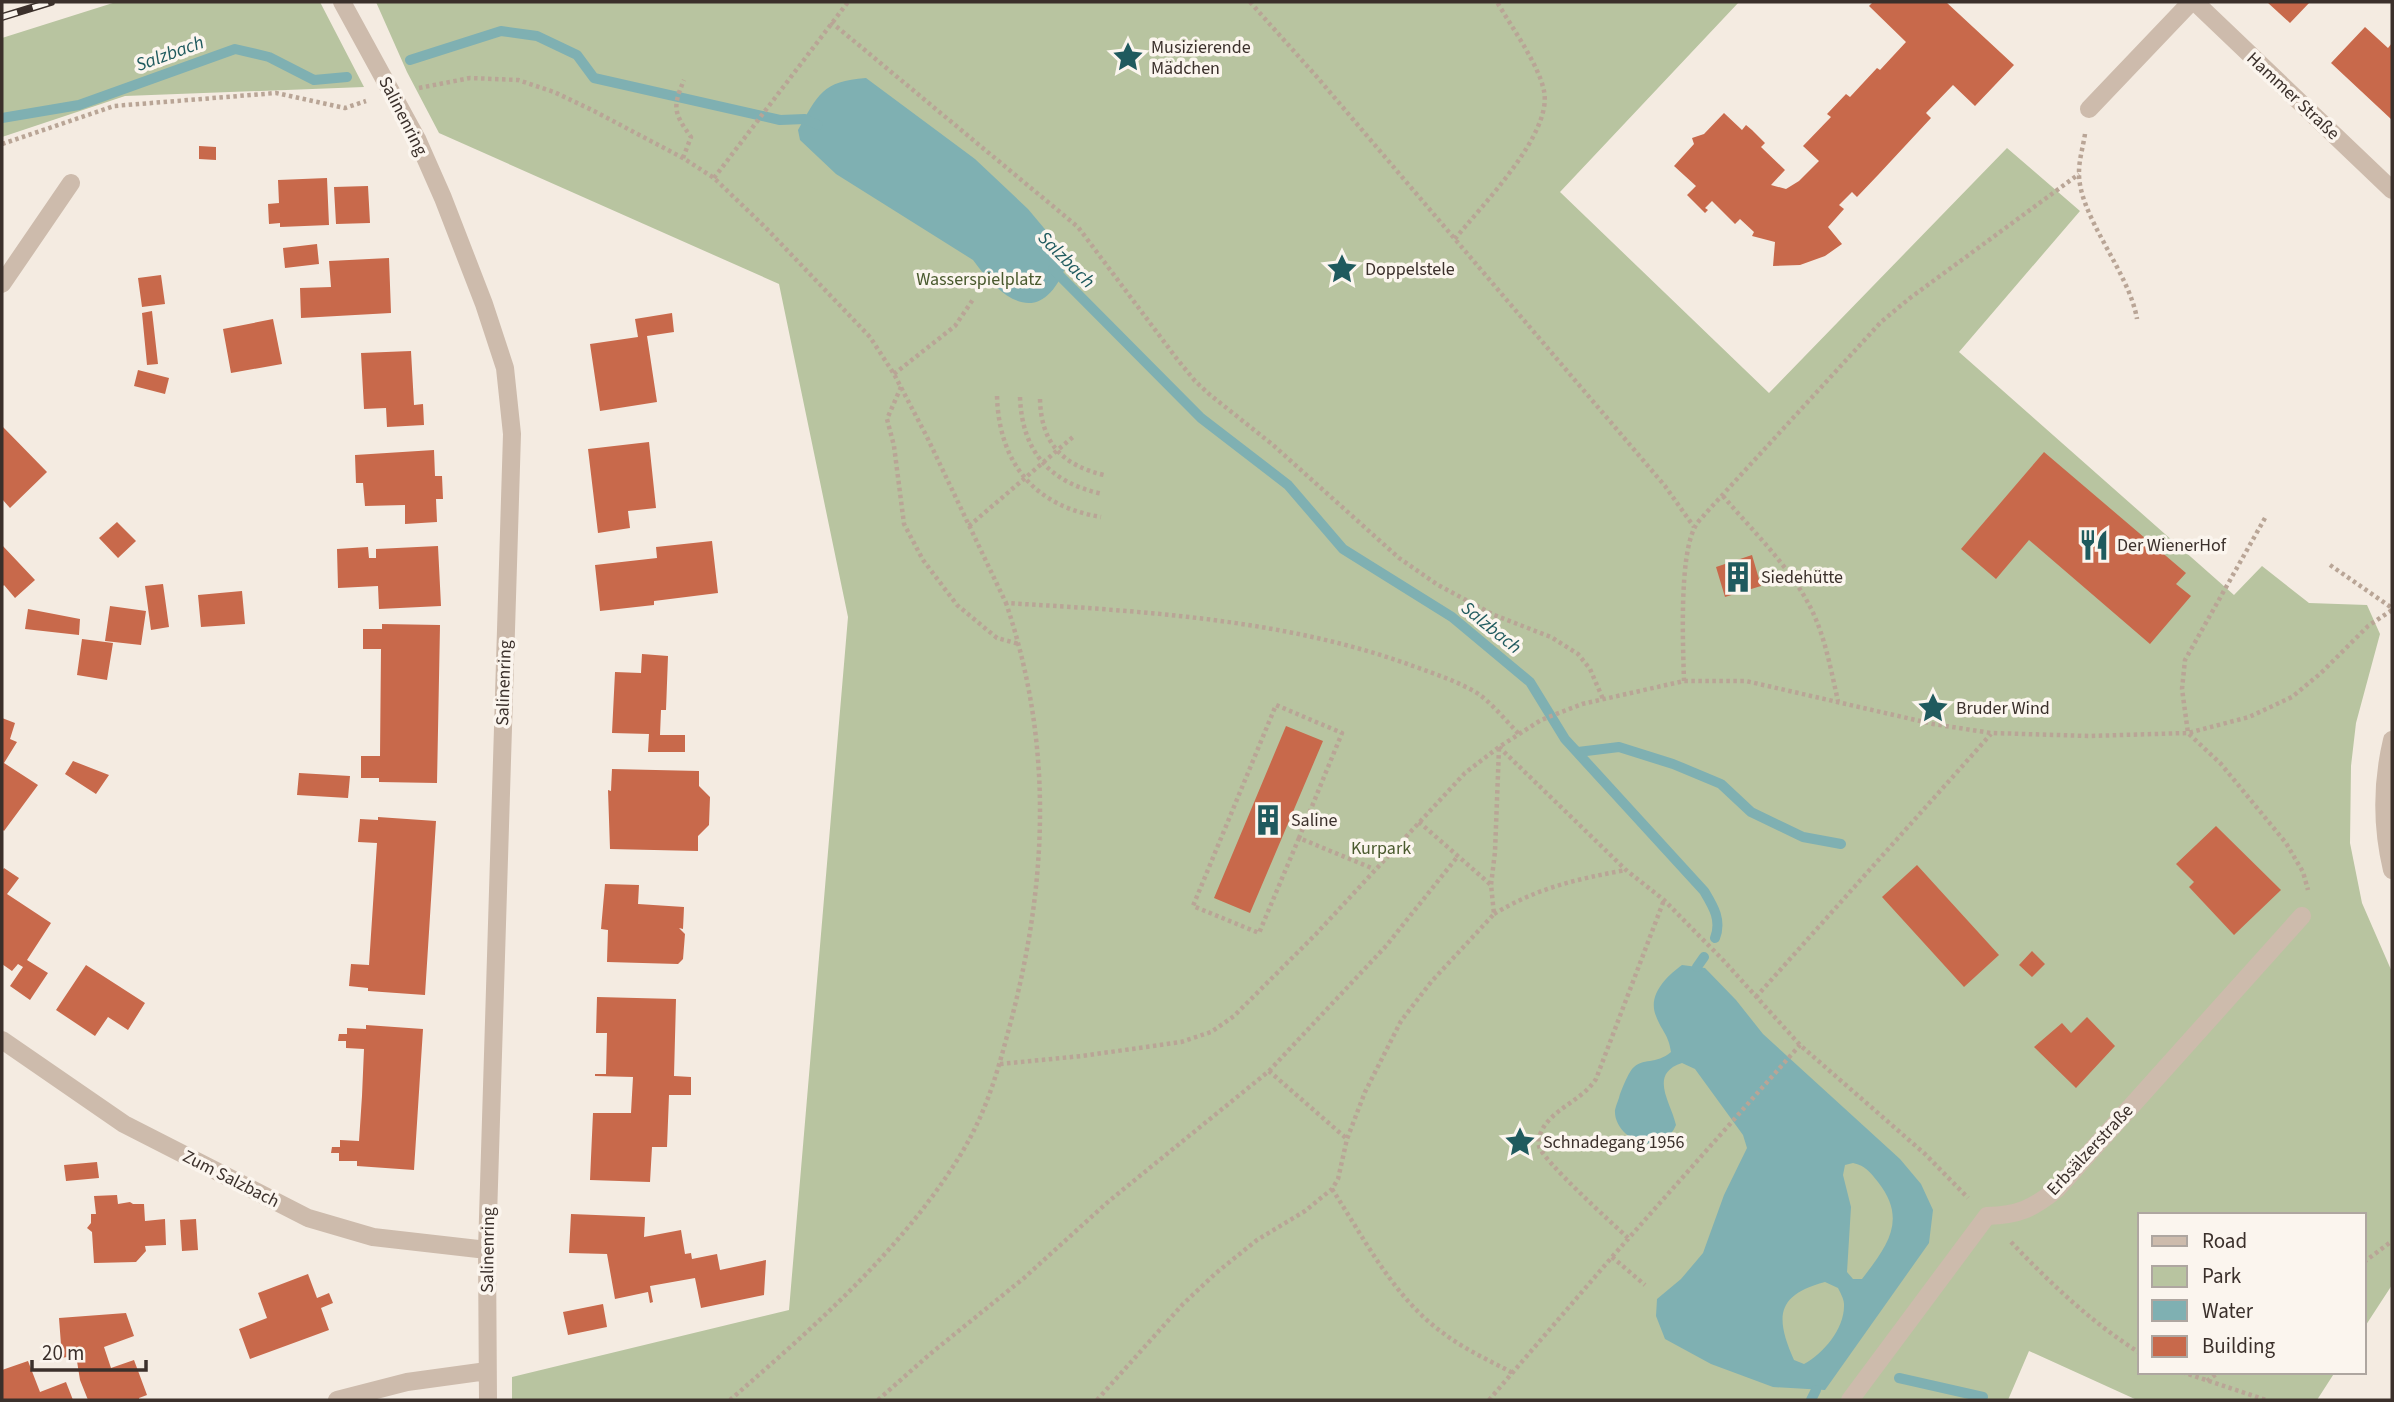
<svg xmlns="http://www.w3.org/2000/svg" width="2394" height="1402" font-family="'Source Sans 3',sans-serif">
	<rect width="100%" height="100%" fill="#f4ebe1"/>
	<path fill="#b8c4a0" d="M116 2H320L364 87 125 96 2 137V38Z
		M376 2H1739L1560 192 1769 393 2007 148 2080 211 1959 352 2234 595 2262 566 2309 603 2367 605 2380 634 2356 723 2351 766 2350 843 2362 903 2392 972V1285L2364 1328V1215H2140V1372H2335L2317 1400H2137L2029 1351 2008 1400H512V1377L789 1310 848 617 779 284 439 133 407 72Z"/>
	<path fill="#7fb0b2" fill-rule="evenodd" d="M866 78 975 159 1028 209 1069 258C1045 327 1008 308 973 260L836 174 800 140 798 130C818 95 822 81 866 78Z
		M1682 965 1705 968 1736 1000 1763 1034 1900 1159 1921 1184 1933 1210 1929 1243 1825 1390 1773 1387 1711 1364 1665 1339 1656 1316 1657 1299 1681 1279 1703 1253 1724 1195 1747 1148 1743 1135 1695 1069 1682 1063C1648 1074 1671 1102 1676 1125 1660 1162 1613 1137 1615 1110 1616 1105 1619 1099 1620 1094 1623 1086 1627 1076 1632 1069 1643 1057 1656 1065 1671 1052 1669 1035 1661 1030 1656 1016 1647 995 1667 976 1682 965ZM1853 1163C1866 1166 1870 1172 1878 1182 1908 1220 1887 1246 1862 1279H1853L1847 1272 1851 1207 1843 1175 1845 1165ZM1825 1282 1838 1288C1840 1292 1844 1299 1844 1304 1845 1328 1824 1353 1804 1364L1794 1360C1775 1317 1776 1295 1825 1282Z"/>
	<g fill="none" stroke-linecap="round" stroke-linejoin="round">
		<path stroke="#7fb0b2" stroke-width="10" d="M410 60 501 31 537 36 577 55 594 78 780 120 805 119 818 125
			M2 118 79 105 235 49 269 57 314 80 347 77
			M1053 269 1201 418 1288 485 1343 549 1452 617 1530 682 1565 739 1704 891C1713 906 1722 920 1715 938
			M1578 752 1619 747 1673 764 1721 784 1751 812 1803 837 1841 844
			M1697 967 1704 957
			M1899 1378 1983 1397
			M1811 1400 1816 1390"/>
	</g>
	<path fill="#c8694b" d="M1873 2H1946L2014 65 1975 106 1953 85 1926 113 1931 118 1878 175 1857 197 1852 192 1839 205 1844 209 1828 227 1842 244 1825 256 1800 265 1773 266 1775 242 1752 236 1754 232 1740 219 1735 224 1712 201 1705 208 1708 210 1705 213 1687 195 1696 186 1674 166 1694 144 1692 138 1704 134 1724 113 1742 130 1746 125 1752 130 1765 143 1761 147 1785 170 1771 185 1786 189 1799 181 1819 161 1803 146 1831 117 1827 114 1846 94 1850 97 1877 68 1880 70 1906 42 1869 6Z
		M2267 2H2310L2290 23Z
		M2365 27 2388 48 2392 43V120L2331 63Z
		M199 146 216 147V160L199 159Z
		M327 178 329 225 280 227V223L269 224 268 204 279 203 278 180Z
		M368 186 370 223 336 224 334 187Z
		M317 244 319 264 285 268 283 248Z
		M389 258 391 313 301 318 300 288 331 287 329 261Z
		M161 275 165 304 142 307 138 278Z
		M152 311 158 364 147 365 142 313Z
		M672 313 674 332 647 336 657 402 600 411 590 344 638 337 635 319Z
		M273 319 282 364 231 373 223 329Z
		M411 351 414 405 423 404 424 425 387 427 386 408 364 409 361 353Z
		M138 370 169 378 165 394 134 386Z
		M2 426 47 472 10 508 2 499Z
		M649 442 656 508 628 511 630 528 598 533 588 449Z
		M434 450 435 476H442L443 499H436L437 522 405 524V505L365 506 363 483H356L355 455Z
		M2044 452 2186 573 2176 584 2191 596 2150 644 2029 540 1996 579 1961 549Z
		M117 522 136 541 118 558 99 538Z
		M712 541 718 593 654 601V605L600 611 595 565 657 558 656 547Z
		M2 545 35 580 15 598 4 585 2 587Z
		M438 546 441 606 379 609 378 586 338 588 337 549 368 547 369 558H376V549Z
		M1752 555 1761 586 1725 597 1716 567Z
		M163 584 169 627 151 630 145 586Z
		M242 591 245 624 201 627 198 595Z
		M110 606 146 611 141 645 105 641Z
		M28 609 80 619 79 635 25 629Z
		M382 624 440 625 437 783 379 782V778H361V756H380L381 649H363V629H382Z
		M82 639 113 643 107 680 77 675Z
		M642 654 668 656 666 710H661L660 735H685V752H648L649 734 612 733 615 672 641 673Z
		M2 718 15 723 10 739 17 742 4 763 38 785 4 831 2 829Z
		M1286 726 1323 741 1250 913 1214 898Z
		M73 761 109 775 96 794 65 774Z
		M612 769 699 771V786L710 797 709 825 698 836V851L610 849 608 790 611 791Z
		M299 773 350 776 348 798 297 795Z
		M378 817 436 821 425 995 368 991V988L349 986 351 964 369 965 377 843 358 842 360 819 378 820Z
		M2216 826 2281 890 2234 935 2189 887 2194 882 2176 864Z
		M1917 865 1999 955 1964 987 1882 897Z
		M4 868 19 878 7 894 51 923 27 960 48 973 30 1000 10 986 23 967 18 964 12 971 2 964V871Z
		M605 884 639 885 638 904 684 907 683 929 679 928 685 934 683 959 678 964 607 962 608 930 601 929Z
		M2032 951 2045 964 2032 977 2019 965Z
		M86 965 145 1003 128 1030 108 1017 95 1036 56 1010Z
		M597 997 676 999 674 1076 691 1077V1095H669L667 1147H652L650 1182 590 1180 593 1113H631L633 1077 595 1076V1074H606L607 1033H596Z
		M2087 1017 2115 1046 2076 1088 2034 1047 2062 1023 2071 1033Z
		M366 1025 423 1029 414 1170 357 1166V1161H339V1153H331L332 1147H340V1140L359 1141 362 1096 364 1049 346 1048V1041H338L339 1034H347V1028L366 1029Z
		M97 1162 99 1178 66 1181 64 1165Z
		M117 1195 118 1204 130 1202 133 1204H144L145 1221 165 1219 166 1245 145 1246 146 1251 136 1262 94 1263 92 1232 87 1228 91 1223V1214H96L94 1196Z
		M571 1214 645 1217 644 1237 681 1230 685 1254 691 1253 692 1259 717 1254 720 1270 766 1260 764 1295 701 1308 695 1278 650 1286 653 1302 650 1303 648 1292 615 1299 607 1254 569 1253Z
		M196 1219 198 1250 182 1251 180 1220Z
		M308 1274 317 1298 329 1293 333 1303 321 1308 329 1330 250 1359 239 1329 267 1318 258 1293Z
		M603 1304 607 1327 568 1335 563 1312Z
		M126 1313 134 1336 104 1347 111 1368 134 1360 147 1395 139 1398V1400H88L80 1380 76 1355 62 1358 59 1318Z
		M28 1361 40 1392 66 1382 73 1400H2V1370Z"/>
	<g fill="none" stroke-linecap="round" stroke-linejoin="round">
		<path stroke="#b9a596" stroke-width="4.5" stroke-dasharray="3.5 3.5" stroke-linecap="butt" d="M1250 2 1317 77 1665 486 1694 527
			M831 22 1078 227 1177 359 1195 381 1209 394 1273 445 1399 558 1438 585 1494 615 1551 637 1578 654 1590 669 1603 699
			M419 88 470 78 518 80 554 92 594 111 683 158 714 178 765 227 870 337 894 374 927 437 1006 603C1142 611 1285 619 1413 666 1435 674 1457 681 1477 693 1492 703 1505 720 1519 734
			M2085 134C2083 147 2079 160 2079 172 2078 216 2129 271 2137 319
			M2 144 114 106 276 93 345 108 366 101
			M683 158 691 137C674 113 672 108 684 80
			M714 178 848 2
			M1455 239C1481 206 1553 134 1544 91 1539 65 1511 26 1497 2
			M894 374 955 326 974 298
			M901 387 887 419 894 446 904 524 923 560 957 605 997 638 1019 644
			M997 396C999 463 1034 506 1101 517
			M1020 397C1022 452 1050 483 1103 494
			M1040 399C1041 443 1062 465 1104 475
			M1723 496C1756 535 1798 574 1817 622 1827 647 1832 675 1838 701
			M2265 518 2185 660 2182 689 2188 733 2221 764 2286 843 2303 872 2308 890
			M969 526 1074 436
			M2330 565 2392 608
			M1684 681C1683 646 1679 556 1695 527 1697 522 1702 518 1705 514L1881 322 1910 298 2079 174
			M1499 747 1626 870 1664 900 1724 961 1800 1045 1925 1154 1968 1198
			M1419 822 1491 885
			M1299 838 1259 933 1193 906 1276 705 1342 733 1299 838 1374 869
			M1494 914C1537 888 1577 879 1626 870
			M1756 997 1991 734
			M1000 1064 1082 1056 1181 1042 1211 1032 1234 1016 1316 934 1465 773 1499 747 1541 720 1582 704 1684 681H1746L1933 724 1991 733 2089 736 2188 733 2249 717 2292 697 2321 673 2368 626 2392 610
			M1269 1071 1386 946 1458 856
			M1332 1189C1364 1238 1394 1298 1443 1333 1464 1349 1490 1361 1513 1373
			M1628 1238C1613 1224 1542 1160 1539 1146 1537 1139 1541 1131 1545 1125 1559 1106 1583 1099 1596 1079L1664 900
			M2011 1242C2050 1283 2092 1323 2140 1353
			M1612 1257 1645 1285
			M2364 1262 2392 1241
			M2182 1372 2266 1400
			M2207 1381 2219 1372
			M730 1400C814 1327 902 1250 961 1154 988 1109 998 1070 1011 1021 1048 879 1053 743 1006 603
			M878 1400 930 1354 1024 1278 1109 1201 1269 1071 1347 1139
			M1097 1400 1183 1304 1216 1273 1257 1240 1305 1211 1332 1189 1338 1179 1347 1139 1365 1092 1401 1021 1431 982 1494 914 1491 885 1495 852 1499 748
			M1489 1400 1612 1257 1800 1045"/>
		<path stroke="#cdbbac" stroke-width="18" d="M2089 109 2191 2
			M2 284 71 183"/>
		<path stroke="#cdbbac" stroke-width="18" d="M342 2 417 139 443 198 484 304 505 368 512 434 487 1250 488 1400
			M2195 2 2392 190
			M2392 740C2382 782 2382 828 2392 870
			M2 1040 124 1124 308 1218 373 1237 487 1250
			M337 1400 407 1382 487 1371
			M1850 1400 1987 1216C2019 1215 2032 1209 2057 1189L2302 916"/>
		<defs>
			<path id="rail" d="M2 17 51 2"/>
		</defs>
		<use href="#rail" stroke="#3b302b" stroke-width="8"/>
		<use href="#rail" stroke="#fbf5ee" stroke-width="5" stroke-dasharray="16" stroke-linecap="butt"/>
	</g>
	<defs>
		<symbol id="sight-bare" viewBox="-9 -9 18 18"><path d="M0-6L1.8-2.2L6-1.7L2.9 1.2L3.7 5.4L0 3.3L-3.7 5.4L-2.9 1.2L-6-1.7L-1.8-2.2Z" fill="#1f5a5e" stroke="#fbf5ee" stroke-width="2.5" paint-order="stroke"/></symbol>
		<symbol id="restaurant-bare" viewBox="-9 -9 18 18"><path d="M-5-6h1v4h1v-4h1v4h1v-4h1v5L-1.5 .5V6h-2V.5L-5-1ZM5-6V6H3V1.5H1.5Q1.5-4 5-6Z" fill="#1f5a5e" stroke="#fbf5ee" stroke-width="2.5" paint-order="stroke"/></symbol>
		<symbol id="building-bare" viewBox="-9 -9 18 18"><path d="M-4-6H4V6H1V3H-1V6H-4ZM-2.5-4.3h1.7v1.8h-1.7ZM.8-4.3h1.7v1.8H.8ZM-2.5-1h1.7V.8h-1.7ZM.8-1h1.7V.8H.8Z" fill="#1f5a5e" stroke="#fbf5ee" stroke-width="2.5" paint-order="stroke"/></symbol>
	</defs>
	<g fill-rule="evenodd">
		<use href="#sight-bare" x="1106" y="35" width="44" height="44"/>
		<use href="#sight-bare" x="1320" y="247" width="44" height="44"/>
		<use href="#restaurant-bare" x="2072" y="523" width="44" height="44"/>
		<use href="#building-bare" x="1716" y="555" width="44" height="44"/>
		<use href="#sight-bare" x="1911" y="686" width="44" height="44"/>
		<use href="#building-bare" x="1246" y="798" width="44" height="44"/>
		<use href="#sight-bare" x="1498" y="1120" width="44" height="44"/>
	</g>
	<g text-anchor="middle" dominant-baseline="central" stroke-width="7" stroke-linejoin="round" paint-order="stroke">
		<g font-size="18" fill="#3b302b" stroke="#fbf5ee" text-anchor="start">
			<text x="1151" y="47">Musizierende<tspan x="1151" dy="21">Mädchen</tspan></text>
			<text x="1365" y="269">Doppelstele</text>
			<text x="2117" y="545">Der WienerHof</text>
			<text x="1761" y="577">Siedehütte</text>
			<text x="1956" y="708">Bruder Wind</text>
			<text x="1291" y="820">Saline</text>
			<text x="1543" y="1142">Schnadegang 1956</text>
		</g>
		<g font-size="18" fill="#3b302b" stroke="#fbf5ee">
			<text transform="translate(2293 96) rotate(43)">Hammer Straße</text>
			<text transform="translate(403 116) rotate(63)">Salinenring</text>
			<text transform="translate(504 683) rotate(-88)">Salinenring</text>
			<text transform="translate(2090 1150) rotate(-47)">Erbsälzerstraße</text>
			<text transform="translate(231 1179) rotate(27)">Zum Salzbach</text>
			<text transform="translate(488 1250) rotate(-89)">Salinenring</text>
		</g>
		<g font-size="18" fill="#4a5a2e" stroke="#fbf5ee">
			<text x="979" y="279">Wasserspielplatz</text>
			<text x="1381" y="848">Kurpark</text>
		</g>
		<g font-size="19" font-style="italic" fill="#1f5a5e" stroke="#fbf5ee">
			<text transform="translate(170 54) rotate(-20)">Salzbach</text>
			<text transform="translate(1066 260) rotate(45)">Salzbach</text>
			<text transform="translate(1491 628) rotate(39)">Salzbach</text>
		</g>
	</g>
	<rect width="2394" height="1402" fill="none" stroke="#3b302b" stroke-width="7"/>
	<rect x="2138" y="1213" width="228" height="161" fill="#fbf5ee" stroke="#aea6a0" stroke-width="2"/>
	<rect x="2152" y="1236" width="35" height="10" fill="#cdbbac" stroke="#aea6a0" stroke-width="2"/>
	<text x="2202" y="1248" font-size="21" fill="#3b302b">Road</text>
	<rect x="2152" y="1266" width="35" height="21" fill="#b8c4a0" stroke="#aea6a0" stroke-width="2"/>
	<text x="2202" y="1283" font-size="21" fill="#3b302b">Park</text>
	<rect x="2152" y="1300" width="35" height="21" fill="#7fb0b2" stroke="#aea6a0" stroke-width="2"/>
	<text x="2202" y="1318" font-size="21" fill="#3b302b">Water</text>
	<rect x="2152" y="1336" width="35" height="21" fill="#c8694b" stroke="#aea6a0" stroke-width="2"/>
	<text x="2202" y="1353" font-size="21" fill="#3b302b">Building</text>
	<path d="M32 1360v10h114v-10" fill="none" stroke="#3b302b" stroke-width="3.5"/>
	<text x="42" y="1360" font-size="21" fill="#3b302b" stroke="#fbf5ee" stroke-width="5" paint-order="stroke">20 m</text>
</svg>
